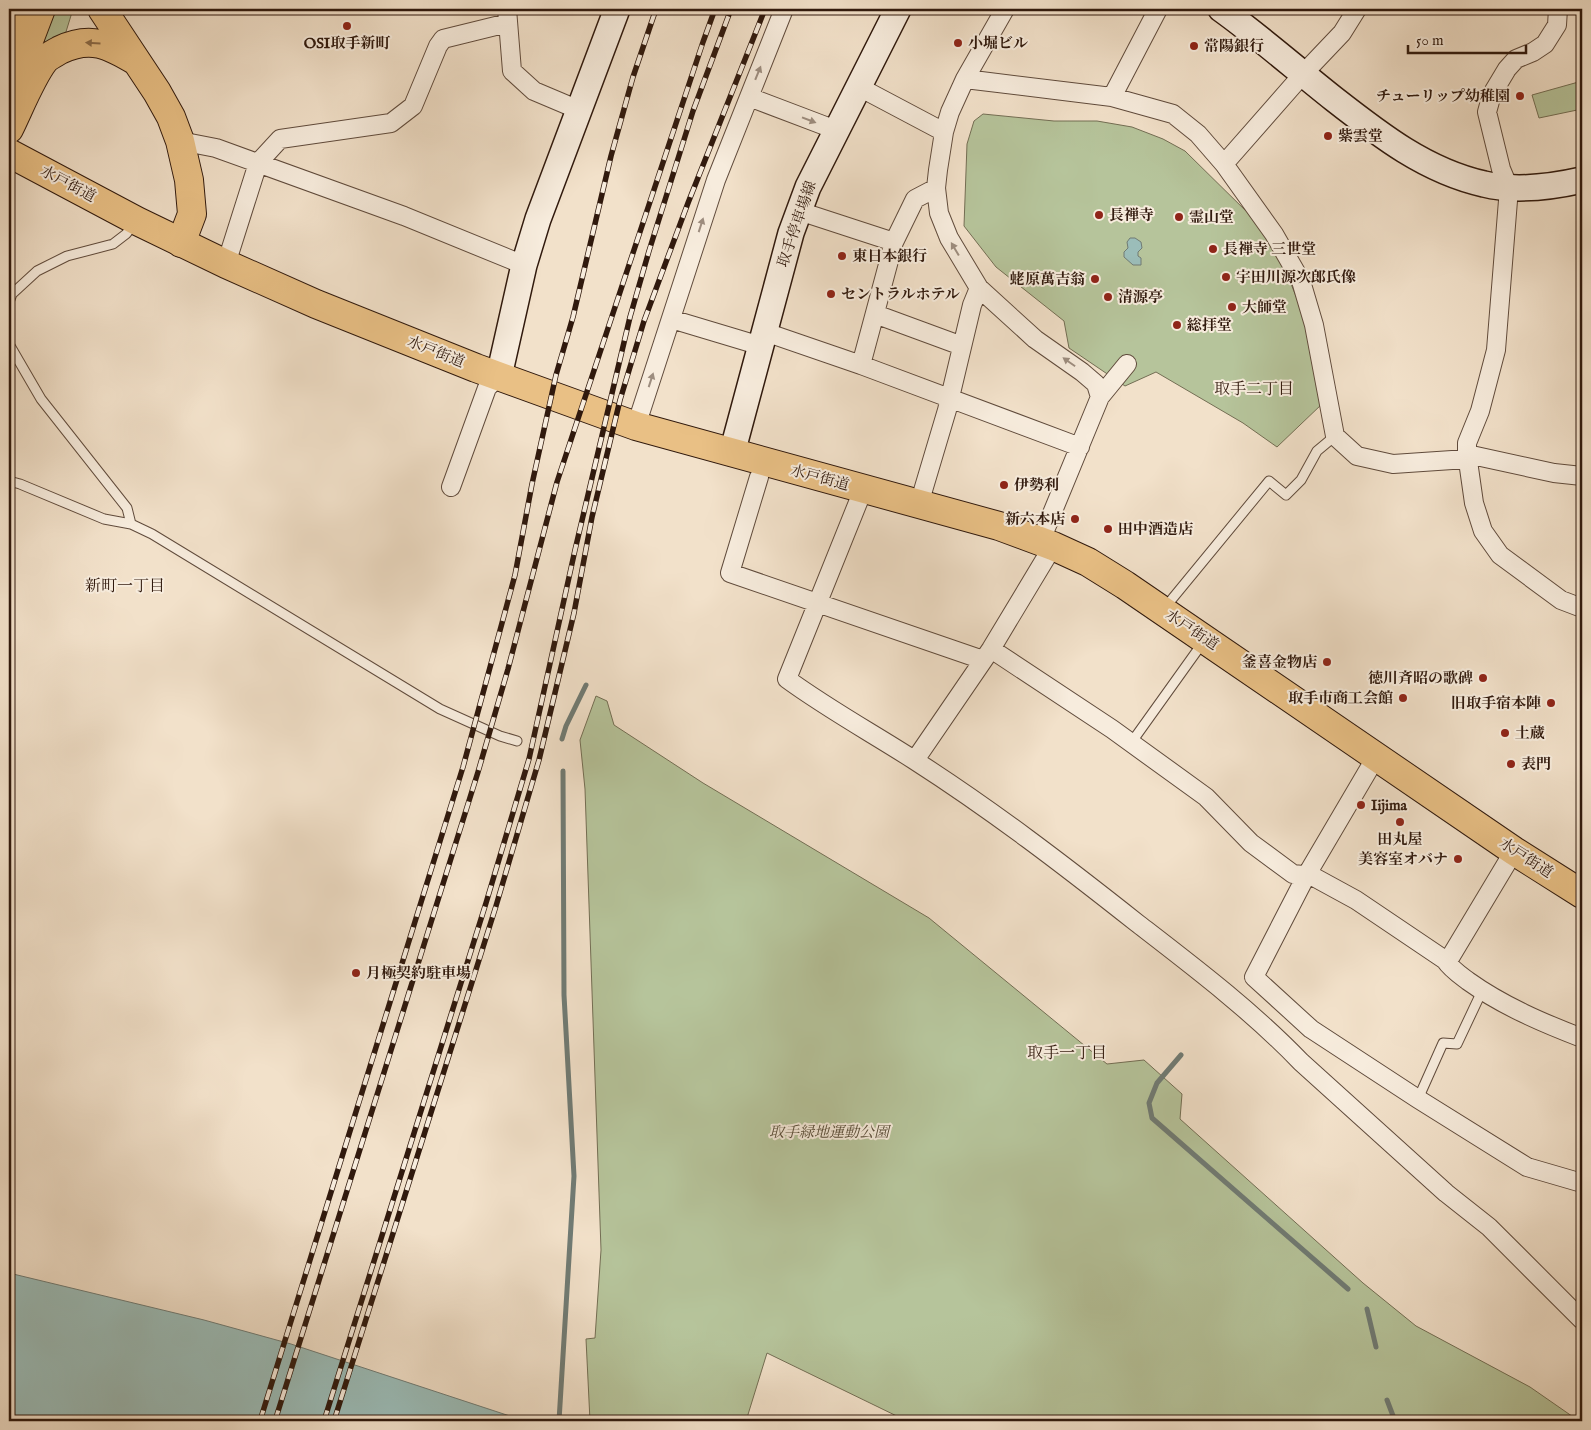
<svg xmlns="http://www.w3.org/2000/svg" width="1591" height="1430" font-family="'IM FELL English','Noto Serif JP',serif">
	<rect width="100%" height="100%" fill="#f2e1ca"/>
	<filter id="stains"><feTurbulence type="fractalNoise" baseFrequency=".004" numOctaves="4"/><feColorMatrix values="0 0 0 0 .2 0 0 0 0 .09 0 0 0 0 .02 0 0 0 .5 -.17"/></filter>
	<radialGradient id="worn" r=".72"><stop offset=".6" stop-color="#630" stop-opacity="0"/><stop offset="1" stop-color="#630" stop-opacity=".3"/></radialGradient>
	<path fill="#b6c49b" stroke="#736e54" d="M53 9H73L65 35 45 47 44 36Z
		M1582 81V109L1539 118 1532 95Z
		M983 114 1054 121H1097L1132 127 1163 139 1185 151 1249 214 1280 256 1303 314 1313 367 1322 404 1277 447 1243 423 1156 372 1125 386 1069 348 1064 321 996 267 964 226 967 144 974 121Z
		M596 696 607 701 614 725 703 783 929 918 1107 1064 1144 1060 1182 1094 1180 1119 1363 1283 1416 1326 1530 1387 1579 1421H907L767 1353 746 1421H590L586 1339 595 1338 601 1250 585 789 580 740Z"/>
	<path fill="#9bbdb9" stroke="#707b74" d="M1130 238H1135L1141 242 1142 248 1138 252V256L1141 258V265H1133L1124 257V252L1128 248 1127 242Z
		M9 1273 204 1320 291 1344 525 1421H9Z"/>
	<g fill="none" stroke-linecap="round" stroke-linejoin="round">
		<path stroke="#707b74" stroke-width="5" d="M562 739 566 726 586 685
			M1181 1055 1157 1083 1149 1103 1152 1118 1348 1289
			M1367 1309 1376 1347
			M1387 1400 1395 1421
			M559 1421 574 1176 564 995 563 771"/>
		<path stroke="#555249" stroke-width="1" stroke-dasharray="6 5" stroke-linecap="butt" d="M462 1421 463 1417"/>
		<defs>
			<path id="lane" d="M9 302 12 294 37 271 67 256 113 244 126 234 135 223
				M9 344 41 399 127 508 131 524
				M9 481 20 484 104 519 131 524 152 534 440 709 500 736 517 741
				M1172 599 1269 481 1286 495 1301 480 1317 451 1335 436
				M1131 743 1204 641
				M1418 1099 1443 1043 1457 1044 1482 991"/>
			<path id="street" d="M507 9 512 71 534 91 579 110
				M1005 9 965 79 950 112 944 132 938 170 936 188 939 213 949 238 979 288 1035 339 1082 372 1096 384 1100 397
				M1558 9 1557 25 1545 44 1533 52 1516 59 1507 69 1492 94 1487 112 1501 169 1509 188 1496 350 1480 411 1467 443V454L1474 503 1483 531 1500 555 1561 600 1582 608
				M965 79 1112 97 1173 114 1198 134 1224 164 1274 234 1301 281 1314 325 1335 436 1357 456 1393 464 1467 459
				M859 87 944 132
				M749 97 836 130
				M1112 97 1158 9
				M180 141 216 148 404 216 524 265
				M1224 164 1303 74 1342 33 1357 9
				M799 211 894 242
				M226 264 258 163 280 139 391 123 413 106 438 46 443 39 508 23
				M875 314 962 346
				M671 319 761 346
				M765 332 861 365 1080 447
				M861 365 894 242 915 199 936 188
				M636 426 716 180 784 9
				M1467 454 1554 473 1582 476
				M759 477 730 573 983 660
				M451 487 487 388 499 376
				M863 490 787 679C828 709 872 733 914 760 992 810 1065 866 1137 923 1194 967 1252 1011 1301 1062L1446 1193 1489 1227 1582 1320
				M919 504 947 410 972 305 979 288
				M1041 540 1100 397 1127 364
				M991 649 1112 729 1206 797 1251 843 1293 874 1312 876 1356 900 1445 960C1451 969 1460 975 1468 981 1503 1006 1543 1023 1582 1038
				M1376 757 1306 876 1254 977 1311 1029 1418 1099 1527 1167 1582 1183
				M915 760 991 649 1053 546
				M1445 960 1451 956 1514 851"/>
			<path id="secondary" d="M1221 9C1260 37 1296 69 1334 99 1380 135 1426 171 1484 184 1516 192 1551 187 1582 180
				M499 376 524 265 538 219 617 9
				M732 453 791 233 808 187 898 9"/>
			<path id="primary" d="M9 153 137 221 226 264 316 304 476 368 636 426 999 526 1053 546 1088 562 1125 585 1514 851 1582 894"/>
			<path id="highway" d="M102 9 157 92 171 117 180 141 189 180 192 214 181 243
				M9 31 17 9
				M9 93 41 9
				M9 129C19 109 31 78 44 61 48 56 55 53 60 50 91 35 109 45 136 61"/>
		</defs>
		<use href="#lane" stroke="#604b3c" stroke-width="11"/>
		<use href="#street" stroke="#604b3c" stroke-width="20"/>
		<use href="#secondary" stroke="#30190d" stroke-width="28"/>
		<use href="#primary" stroke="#30190d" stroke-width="30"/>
		<use href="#highway" stroke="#30190d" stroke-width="30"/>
		<use href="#lane" stroke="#f7ecdd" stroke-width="9"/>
		<use href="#street" stroke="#f7ecdd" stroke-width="18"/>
		<use href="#secondary" stroke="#f7ecdd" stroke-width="25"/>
		<use href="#primary" stroke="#e9c085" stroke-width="28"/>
		<use href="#highway" stroke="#e9c085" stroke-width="28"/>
		<defs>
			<path id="rail" d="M260 1421 463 767 515 575 532 484 556 375 573 317 611 156 633 77 656 9
				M275 1421 478 772 508 669 557 482 703 42 715 9
				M324 1421 486 903 529 759 575 550 630 317 649 251 693 111 731 9
				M334 1421 496 906 539 760 574 613 592 517 620 400 644 321 688 203 765 9"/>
		</defs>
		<use href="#rail" stroke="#30190d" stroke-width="5.5"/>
		<use href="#rail" stroke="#f7ecdd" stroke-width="4" stroke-dasharray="11" stroke-linecap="butt"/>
	</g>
	<defs><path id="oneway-solid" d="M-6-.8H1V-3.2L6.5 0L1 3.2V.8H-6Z" transform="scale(1.25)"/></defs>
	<use fill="#8c6c49" href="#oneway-solid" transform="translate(93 43) rotate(-177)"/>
	<g fill="#9d8d7f">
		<use href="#oneway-solid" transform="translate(758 73) rotate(-68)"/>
		<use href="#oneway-solid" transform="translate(809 120) rotate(21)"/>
		<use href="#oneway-solid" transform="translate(701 225) rotate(-72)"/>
		<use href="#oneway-solid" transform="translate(955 249) rotate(-121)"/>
		<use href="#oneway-solid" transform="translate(1069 362) rotate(-145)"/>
		<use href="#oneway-solid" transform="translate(651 380) rotate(-72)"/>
	</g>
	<g fill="#8f2418" stroke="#f7ecdd" stroke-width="2">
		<circle cx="347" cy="26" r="5"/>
		<circle cx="958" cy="43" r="5"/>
		<circle cx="1194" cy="46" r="5"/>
		<circle cx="1520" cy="96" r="5"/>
		<circle cx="1328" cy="136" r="5"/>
		<circle cx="1099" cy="215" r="5"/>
		<circle cx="1179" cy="217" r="5"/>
		<circle cx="1213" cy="249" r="5"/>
		<circle cx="842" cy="256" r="5"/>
		<circle cx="1226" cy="277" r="5"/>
		<circle cx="1095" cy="279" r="5"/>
		<circle cx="831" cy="294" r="5"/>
		<circle cx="1108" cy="297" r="5"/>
		<circle cx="1232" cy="307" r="5"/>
		<circle cx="1177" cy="325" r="5"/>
		<circle cx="1004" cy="485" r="5"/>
		<circle cx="1075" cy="519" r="5"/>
		<circle cx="1108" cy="529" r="5"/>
		<circle cx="1327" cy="662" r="5"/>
		<circle cx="1483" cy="678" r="5"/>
		<circle cx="1403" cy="698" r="5"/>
		<circle cx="1551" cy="703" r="5"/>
		<circle cx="1505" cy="733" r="5"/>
		<circle cx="1511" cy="764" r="5"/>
		<circle cx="1361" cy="805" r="5"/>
		<circle cx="1400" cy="822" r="5"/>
		<circle cx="1458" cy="859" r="5"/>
		<circle cx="356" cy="973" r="5"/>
	</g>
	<g text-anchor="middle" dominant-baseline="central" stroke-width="4" stroke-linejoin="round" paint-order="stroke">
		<g font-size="15" font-weight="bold" fill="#30190d" stroke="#f7ecdd" text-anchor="start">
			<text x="347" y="43" text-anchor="middle">OSI取手新町</text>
			<text x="968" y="43">小堀ビル</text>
			<text x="1204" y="46">常陽銀行</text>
			<text x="1510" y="96" text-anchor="end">チューリップ幼稚園</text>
			<text x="1338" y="136">紫雲堂</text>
			<text x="1109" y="215">長禅寺</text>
			<text x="1189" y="217">霊山堂</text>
			<text x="1223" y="249">長禅寺 三世堂</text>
			<text x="852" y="256">東日本銀行</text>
			<text x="1236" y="277">宇田川源次郎氏像</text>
			<text x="1085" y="279" text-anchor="end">蛯原萬吉翁</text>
			<text x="841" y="294">セントラルホテル</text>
			<text x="1118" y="297">清源亭</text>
			<text x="1242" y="307">大師堂</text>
			<text x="1187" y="325">総拝堂</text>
			<text x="1014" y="485">伊勢利</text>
			<text x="1065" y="519" text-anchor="end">新六本店</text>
			<text x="1118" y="529">田中酒造店</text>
			<text x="1317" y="662" text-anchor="end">釜喜金物店</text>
			<text x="1473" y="678" text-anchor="end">徳川斉昭の歌碑</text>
			<text x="1393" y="698" text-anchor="end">取手市商工会館</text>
			<text x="1541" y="703" text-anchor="end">旧取手宿本陣</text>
			<text x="1515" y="733">土蔵</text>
			<text x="1521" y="764">表門</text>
			<text x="1371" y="805">Iijima</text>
			<text x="1400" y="839" text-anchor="middle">田丸屋</text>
			<text x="1448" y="859" text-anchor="end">美容室オバナ</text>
			<text x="366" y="973">月極契約駐車場</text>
		</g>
		<g font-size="15" fill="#30190d" stroke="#f7ecdd">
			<text transform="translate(68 184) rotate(28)">水戸街道</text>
			<text transform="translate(797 224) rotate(-71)">取手停車場線</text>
			<text transform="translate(436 352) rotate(22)">水戸街道</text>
			<text transform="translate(820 478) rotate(15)">水戸街道</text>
			<text transform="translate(1192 630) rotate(34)">水戸街道</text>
			<text transform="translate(1526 858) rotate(33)">水戸街道</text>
		</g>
		<g font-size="15" font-style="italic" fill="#584c38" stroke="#f7ecdd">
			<text x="829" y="1132">取手緑地運動公園</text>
		</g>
		<g font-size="16" fill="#30190d" stroke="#f7ecdd">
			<text x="1254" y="390">取手二丁目</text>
			<text x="125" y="587">新町一丁目</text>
			<text x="1067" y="1054">取手一丁目</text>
		</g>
	</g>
	<rect width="1591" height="1430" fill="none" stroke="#f2e1ca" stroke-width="30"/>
	<rect x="10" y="10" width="1571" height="1410" fill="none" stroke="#30190d" stroke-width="2.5"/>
	<rect x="15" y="15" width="1561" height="1400" fill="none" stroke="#30190d"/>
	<path d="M1408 45v8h118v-8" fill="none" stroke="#30190d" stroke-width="2.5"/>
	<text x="1416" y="45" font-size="15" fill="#30190d" stroke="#f7ecdd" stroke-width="4" paint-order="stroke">50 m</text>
	<rect width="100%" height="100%" filter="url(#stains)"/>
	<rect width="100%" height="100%" fill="url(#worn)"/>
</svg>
